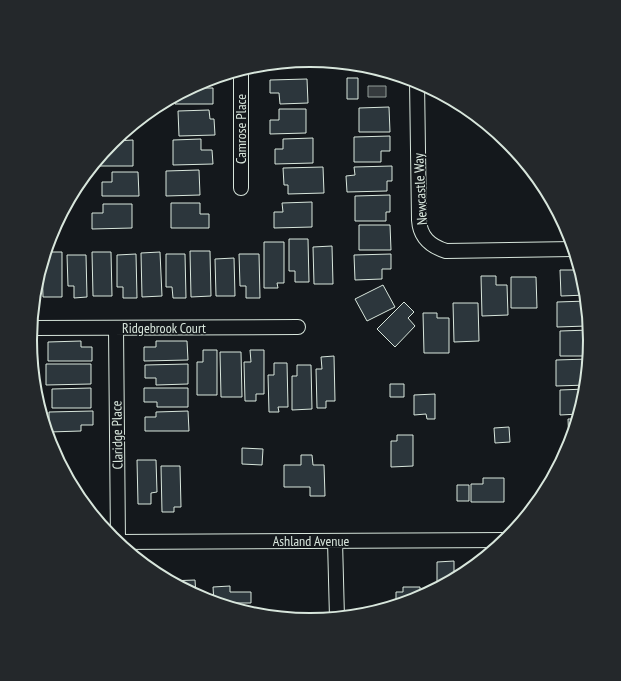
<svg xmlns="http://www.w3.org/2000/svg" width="621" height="681" font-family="'PT Sans Narrow',sans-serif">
	<rect width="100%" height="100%" fill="#14181c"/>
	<path fill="#363b3e" stroke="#939e99" d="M368 86H386V97H368Z"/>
	<path fill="#2c363c" stroke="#d8e6dc" d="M347 78H358V99H347Z
		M307 79 308 103 280 104 279 93H270V80Z
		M203 81 204 88H213V104H175V97Z
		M389 107 390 132H359V108Z
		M279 109H306V133L270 134V120H279Z
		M209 110 210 119H214L215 135 179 136 178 111Z
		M390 136V151H381V162H354V137Z
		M313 138V163L275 164V149H283V139Z
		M201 139V150H212L213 164 173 165V140Z
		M133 140V166H95L94 164 114 141Z
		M392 166V181H387V191L347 192 346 176 355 175 354 167Z
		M323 167 324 193 288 194V185H284L283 168Z
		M199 170 200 195 166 196V171Z
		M112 172H138L139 196H102V182H112Z
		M390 195V212H386V221H355V196Z
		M312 202V227L274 228V212H283L282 203Z
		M171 203H200V214H209V228H171Z
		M103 204H132V228L92 229V213H103Z
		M359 225H390L391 250H359Z
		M289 239H308L309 282H295V271H289Z
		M264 242H284V283H277L278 288H264Z
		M332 246 333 284H314L313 247Z
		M190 251H210L211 296 191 297Z
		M46 252H62V297H43L42 263Z
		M92 252H111L112 296H93Z
		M160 252 162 296 142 297 141 253Z
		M136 254 137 298H123V287H117V255Z
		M166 254H185L186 298H173L172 287H166Z
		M239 254H259L260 298H246V286H240Z
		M391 254V269H382V279L355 280 354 255Z
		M67 255H86L87 297 74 298V286H68Z
		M234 258 235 296H216L215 259Z
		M560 270H581L586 286 587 295 561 296Z
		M481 276H496V285H507L508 315 482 316Z
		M511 277H536L537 308H511Z
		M38 279V298H34L35 286Z
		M383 285 395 307 367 321 355 299Z
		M587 301 589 316H587V326L557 327V302Z
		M404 302 414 312 408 318 415 326 395 347 377 329Z
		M453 303H478L479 341 454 342Z
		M423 313H437V318H449V353H424Z
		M590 330 591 341V345H588V356H560V331Z
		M81 341V347H92V361H48V342Z
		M156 341H187L188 360 144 361V347H156Z
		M203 350H217V395H197V362H203Z
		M250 350H264V394H256V401H245L244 362H251Z
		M220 352H241L242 397H221Z
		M334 356 335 401H326V408H317L316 369H322L321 357Z
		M589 359 587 385 556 386V360Z
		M274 363H287L288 407H278L279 412H269L268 375H274Z
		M46 364H91V384L46 385Z
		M188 364V384L156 385V378H145V365Z
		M297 365H311L312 409 292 410V376H297Z
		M390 384H404V397H390Z
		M91 388V408H52V389Z
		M144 388H188V407H157V402H144Z
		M586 389 580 414 560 415V390Z
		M435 394V419H427L426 414 414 415V395Z
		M93 411V425H81V431L49 432V412Z
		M188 411 189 431H145V417H156V412Z
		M568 419H578L571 444H569Z
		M509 427 510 442 495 443 494 428Z
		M397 435H413V466L391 467V441H397Z
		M242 448 263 449 262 465 242 464Z
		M561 448H569L561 464Z
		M301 455H312L313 465H324L325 496H310V487H284V465H301Z
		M137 460H156L157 492 151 493V504H138Z
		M161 466H180L181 507H174V512H162Z
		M483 478H504V502H471V484H483Z
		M546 479H553L547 491Z
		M457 485H469V501H457Z
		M454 561V580L437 589V562Z
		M195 580 196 596 168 581Z
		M230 586V592H251V603H214L213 587Z
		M403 587H420V598L396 606V592H403Z"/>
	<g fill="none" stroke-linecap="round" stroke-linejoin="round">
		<defs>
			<path id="minor" d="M241 70V188
				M417 81 419 220C420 237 430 246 446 251L574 249
				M31 328 298 327
				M116 328 118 542
				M335 541 337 618
				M116 542 507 540"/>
		</defs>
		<use href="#minor" stroke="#d8e6dc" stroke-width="16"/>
		<use href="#minor" stroke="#14181c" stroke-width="14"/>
	</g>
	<g text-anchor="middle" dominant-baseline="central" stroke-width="3" stroke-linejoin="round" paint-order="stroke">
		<g font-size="14" fill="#d8e6dc" stroke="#14181c">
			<text transform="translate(241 129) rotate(-90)">Camrose Place</text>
			<text transform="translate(420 189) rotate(-93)">Newcastle Way</text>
			<text x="164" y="328">Ridgebrook Court</text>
			<text transform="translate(117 435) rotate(-91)">Claridge Place</text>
			<text x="311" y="541">Ashland Avenue</text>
		</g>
	</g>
	<path d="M0 0H621V681H0ZM37 340a273 273 0 1 1 546 0a273 273 0 1 1-546 0Z" fill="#24282b" fill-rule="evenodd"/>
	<path fill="none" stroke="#d8e6dc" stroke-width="2" d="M37 340a273 273 0 1 1 546 0a273 273 0 1 1-546 0Z"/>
</svg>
